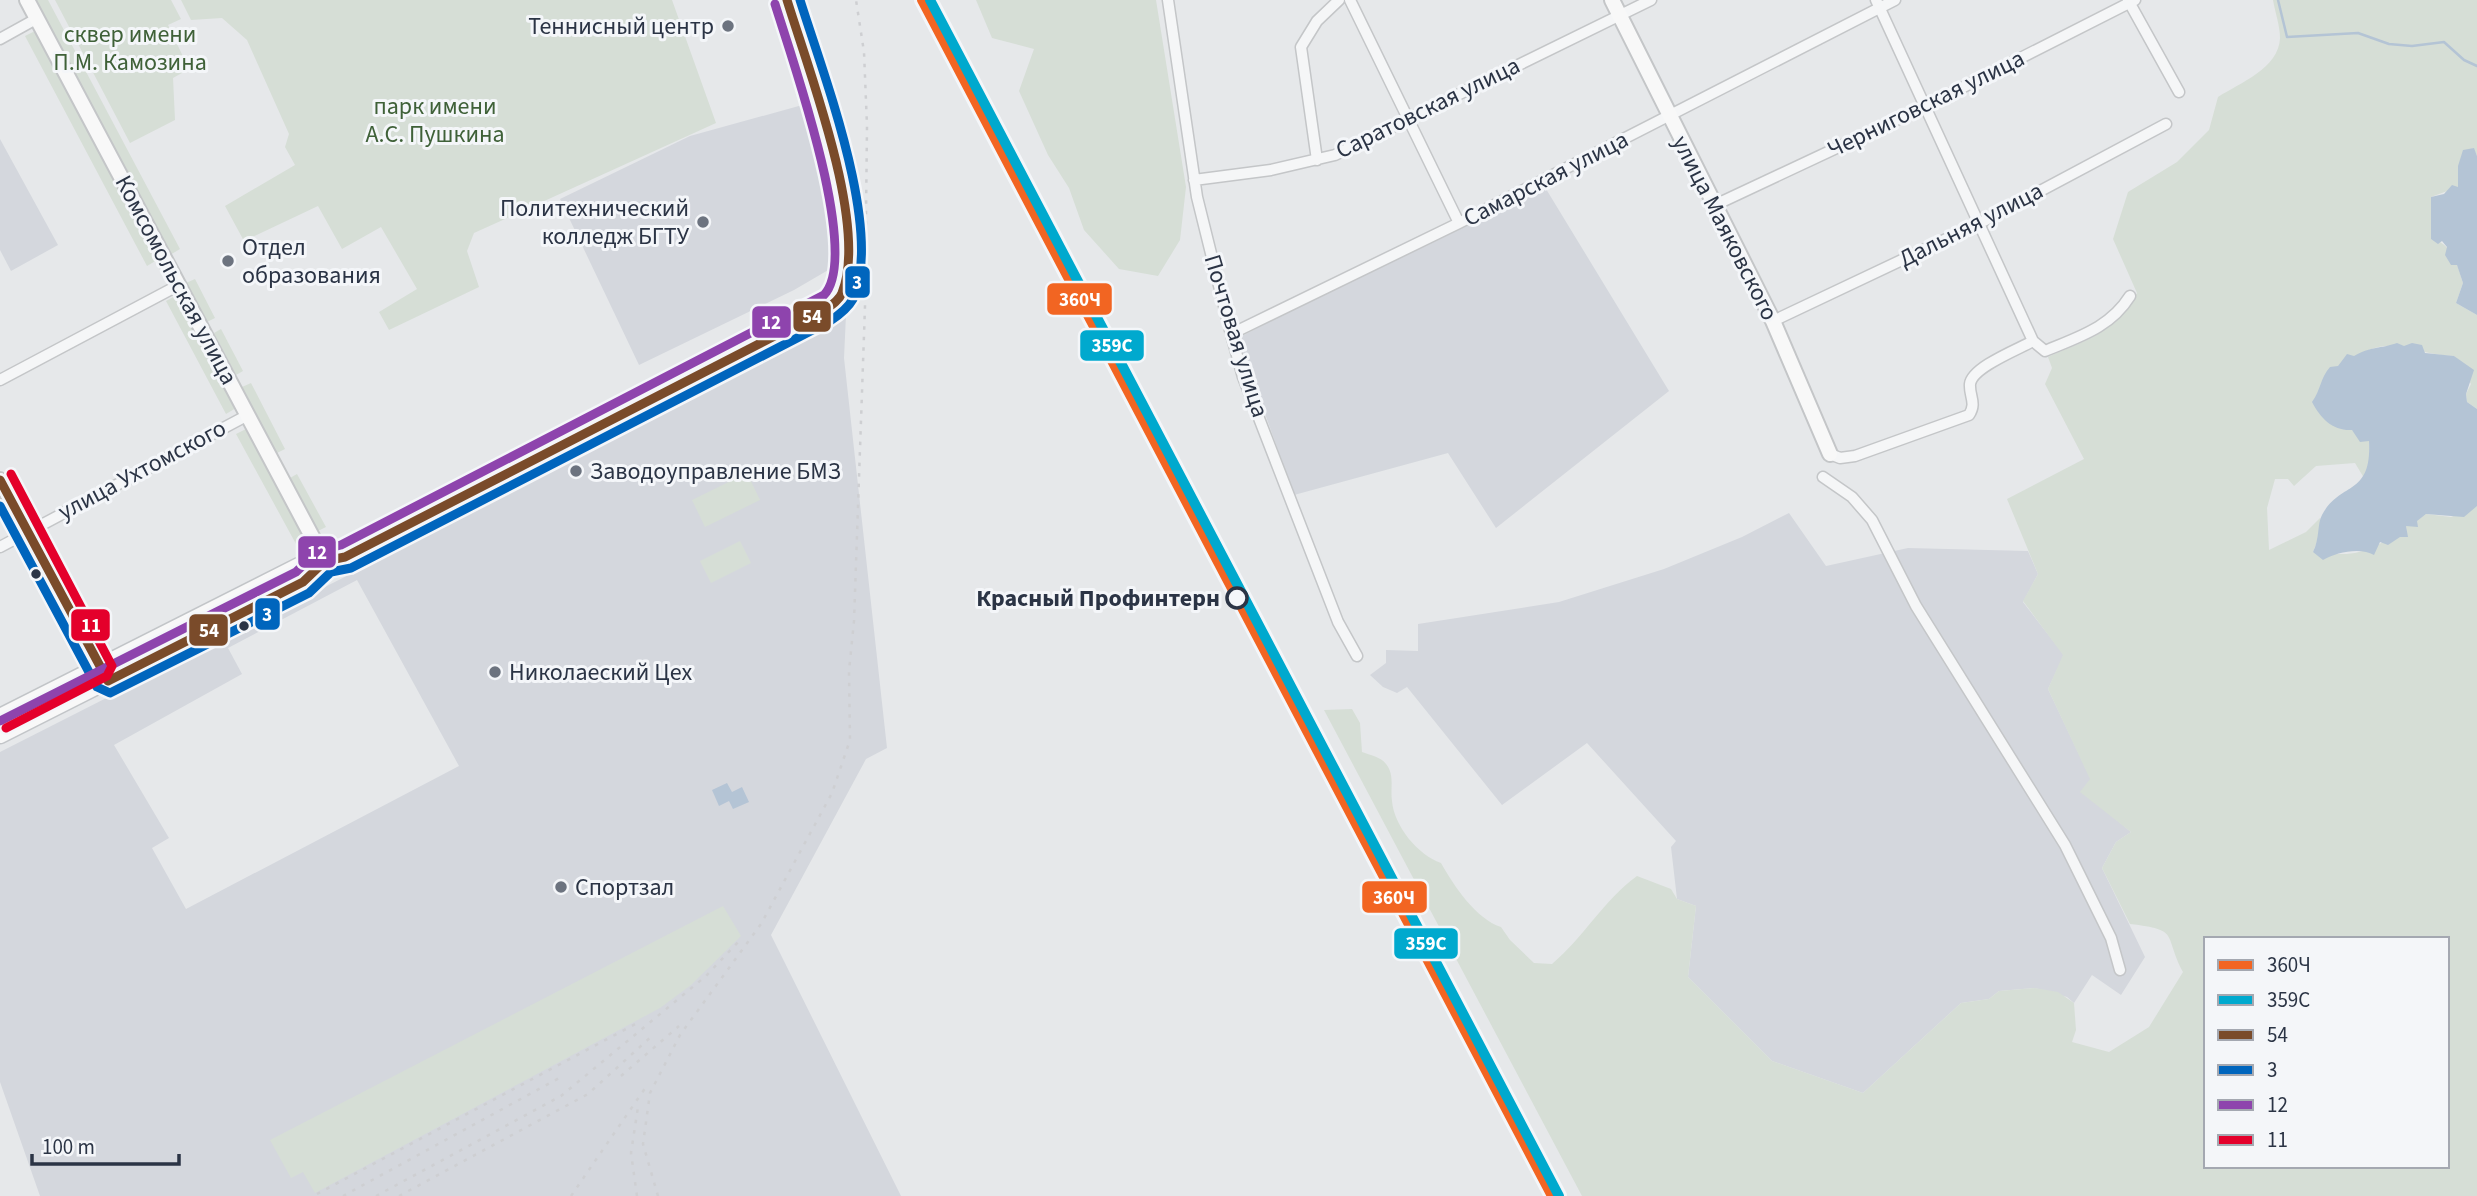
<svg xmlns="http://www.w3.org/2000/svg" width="2477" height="1196" font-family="'Source Sans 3',sans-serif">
	<rect width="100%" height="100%" fill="#e6e8ea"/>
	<path fill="#d4d7dd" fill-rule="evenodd" d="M806 104 839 241 830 269 794 290 639 365 560 199 690 136Z
		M0 139 58 245 11 271 0 250Z
		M1543 184 1669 391 1496 528 1448 453 1294 495 1238 338Z
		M846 315 844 358 887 748 866 759 771 935 901 1196H40L0 1082V752L449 524ZM357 580 459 766 186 909 152 848 169 838 114 745 242 674 228 648Z
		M1789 513 1826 566 1908 548 2028 551 2038 574 2023 602 2064 655 2048 689 2106 811 2131 832 2116 842 2102 868 2145 957 2121 995 2092 975 2074 1003 2067 997 2035 988 1999 991 1989 999 1961 1003 1863 1093 1772 1061 1688 977 1696 906 1677 899 1671 847 1676 841 1587 743 1502 805 1407 687 1397 693 1383 687 1370 675 1386 663V650L1418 651V624L1559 602 1664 569 1742 537Z"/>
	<path fill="#d6ded6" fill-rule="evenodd" d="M35 0H48L180 249 170 255Z
		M55 0H171L181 19 168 25 189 69 173 78 175 120 130 143Z
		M181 0H672L716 123 474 233 467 251 479 287 389 330 379 312 417 289 381 227 342 249 318 206 244 241 225 206 295 165 285 147 289 134 247 40 222 18 191 20Z
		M976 0H1156L1186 187 1180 240 1158 276 1119 269 1084 230 1069 188 1048 155 1019 91 1034 49 992 38Z
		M2273 0H2477V156L2473 148 2460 175 2458 187 2431 197V239C2452 243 2457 264 2463 283L2456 303 2477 315V409L2467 402 2466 394 2471 384 2454 356C2412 355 2396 333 2354 357L2352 430 2369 441 2370 461 2364 478 2355 463 2316 466 2294 486 2288 479H2275L2267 508 2269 550 2306 532 2320 518 2321 531 2313 552C2327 553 2345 556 2359 552 2376 547 2389 537 2407 536L2406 526 2426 514 2451 517 2477 506V1196H1582L1324 710 1352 709 1360 723 1362 752C1370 755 1381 757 1386 764 1395 775 1390 788 1392 801 1394 826 1418 855 1441 863 1454 886 1476 919 1501 927L1510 940 1534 963 1552 964C1584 937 1603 901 1637 876L1671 889 1677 899 1696 906 1688 977 1772 1061 1863 1093 1961 1003 1989 999 1999 991 2035 988 2058 992 2074 1003 2076 1030 2072 1042 2109 1052 2149 1027 2183 972C2163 934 2181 930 2130 924L2102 868 2116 842 2131 832 2080 792 2090 779 2048 689 2063 655 2023 601 2038 574 2007 499 2084 459 2045 384 2052 368 2048 357C2090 338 2112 335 2137 293L2113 239 2128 192 2177 162 2209 130 2218 97C2240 83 2279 68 2280 38 2280 26 2275 12 2273 0ZM2206 939H2447V1166H2206Z
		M35 31 157 260 147 266 25 36Z
		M195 279 215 318 207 322 186 283Z
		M177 295 236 408 226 414 166 301Z
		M221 329 243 371 236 375 214 333Z
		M251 383 285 449 277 453 242 387Z
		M248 428 307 538 296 544 236 434Z
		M747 473 760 500 705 527 692 500Z
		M297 474 326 527 318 531 290 478Z
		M740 541 751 563 711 583 700 561Z
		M723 906 741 936 691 985 660 1008 315 1193 303 1172 291 1178 270 1140Z"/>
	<path fill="#b4c4d5" d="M2474 148 2477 156V315L2456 303 2463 283 2457 265H2451L2445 255 2447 247 2442 241 2438 244 2431 239V197L2444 194 2452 185 2458 187V166L2463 150Z
		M2397 343 2404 346 2412 343 2422 345 2425 353 2454 356 2474 370 2466 394 2467 402 2477 409V506L2464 517 2426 514 2417 521 2418 527 2406 526 2408 537H2400L2388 545 2380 542 2374 555C2361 547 2336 552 2323 560L2313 552C2320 538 2317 524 2322 515 2340 481 2372 497 2369 441L2360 442 2352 430C2333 431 2321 419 2312 402 2321 390 2320 378 2330 367L2338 366 2347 354 2354 356C2372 346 2380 349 2397 343Z
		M727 783 732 792 742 787 749 802 733 809 729 801 719 806 712 790Z"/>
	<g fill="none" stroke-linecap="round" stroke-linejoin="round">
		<path stroke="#b4c4d5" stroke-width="2.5" d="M2278 0 2287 37 2358 33 2389 44 2412 46 2444 42 2464 60 2477 66"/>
		<defs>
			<path id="street" d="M1168 0 1197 197 1231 334 1243 377 1338 622 1357 656
				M1350 0 1459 223
				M1876 0 2033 341 2045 351C2078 337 2110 328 2130 296
				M2128 0 2179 92
				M0 39 36 19
				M1317 160 1301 47 1317 21 1339 0
				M1194 180 1271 170 1335 155 1651 0
				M1715 205 1926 106 2135 0
				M1773 321 1980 223 2166 124
				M1231 334 1459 223 1895 0
				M0 380 179 285
				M1830 454 1840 458 1855 456 1969 415C1977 403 1969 396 1970 384 1972 367 2019 349 2033 341
				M1823 477 1852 497 1872 520 1916 606 2065 845 2111 938 2120 970
				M0 547 248 415"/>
			<path id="secondary" d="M27 0 325 561 345 557 810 319C822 312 836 305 842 292 868 236 805 62 787 0
				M1612 0 1773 321 1830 454
				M0 480 105 676"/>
			<path id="primary" d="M0 717 299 566 325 561
				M0 735 303 582 325 561"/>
		</defs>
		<use href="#street" stroke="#c4c6c8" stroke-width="13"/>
		<use href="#secondary" stroke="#c4c6c8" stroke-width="18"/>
		<use href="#primary" stroke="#c2c5c8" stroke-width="19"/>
		<use href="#street" stroke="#f5f6f7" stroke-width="10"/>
		<use href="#secondary" stroke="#f8f8f8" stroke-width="14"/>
		<use href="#primary" stroke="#f8f8f8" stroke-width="16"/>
		<path stroke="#cecfd2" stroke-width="2.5" stroke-dasharray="3.5 7" stroke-linecap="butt" d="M928 0 945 28
			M621 1076 679 1026
			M317 1194 641 1021
			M343 1196 561 1077
			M376 1196 561 1096 706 976 740 940
			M399 1196 588 1094 653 1035
			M571 1196 648 1084
			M637 1196 631 1153 638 1107
			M658 1196 643 1144 650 1093 680 1035 761 924 832 793 850 740 849 671 854 621 865 306 867 126 864 52 856 0"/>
		<defs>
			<path id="bus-1" d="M0 480 108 681 303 582 325 561 345 557 823 311C830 306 839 301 842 293 869 226 808 69 787 0"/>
			<path id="bus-2" d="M0 506 97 687 110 693 309 593 331 572 351 568 830 321C839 315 848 308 853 299 884 230 822 71 800 0"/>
			<path id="bus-3" d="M0 721 296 572 318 551 341 545 824 295C862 255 791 56 775 4"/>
			<path id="bus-4" d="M6 728 107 676 112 666 11 474"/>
		</defs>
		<use href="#bus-1" stroke="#f4f6f9" stroke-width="14"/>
		<use href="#bus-2" stroke="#f4f6f9" stroke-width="14"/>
		<use href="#bus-3" stroke="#f4f6f9" stroke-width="14"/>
		<use href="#bus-4" stroke="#f4f6f9" stroke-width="14"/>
		<use href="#bus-1" stroke="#7a4b2a" stroke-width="9"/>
		<use href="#bus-2" stroke="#0065bd" stroke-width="9"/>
		<use href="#bus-3" stroke="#8e44ad" stroke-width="9"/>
		<use href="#bus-4" stroke="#e4002b" stroke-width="9"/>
		<defs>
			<path id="rail-1" d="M922 0 1552 1196"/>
			<path id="rail-2" d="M930 0 1559 1196"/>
		</defs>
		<use href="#rail-1" stroke="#f4f6f9" stroke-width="16"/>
		<use href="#rail-2" stroke="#f4f6f9" stroke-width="16"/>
		<use href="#rail-1" stroke="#f26522" stroke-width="10"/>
		<use href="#rail-2" stroke="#00a9ce" stroke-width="10"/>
	</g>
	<g fill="#6c737f" stroke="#f4f6f9" stroke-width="2.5">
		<circle cx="728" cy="26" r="7"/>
		<circle cx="703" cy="222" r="7"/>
		<circle cx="228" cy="261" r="7"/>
		<circle cx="576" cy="471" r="7"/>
		<circle cx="495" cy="672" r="7"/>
		<circle cx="561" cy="887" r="7"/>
	</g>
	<g fill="#2b3445" stroke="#f4f6f9" stroke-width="2.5">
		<circle cx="36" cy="574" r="6"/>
		<circle cx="244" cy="626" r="6"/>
	</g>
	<circle fill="#f4f6f9" stroke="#2b3445" stroke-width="3.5" cx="1237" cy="598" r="10"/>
	<g text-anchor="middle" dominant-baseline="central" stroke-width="6" stroke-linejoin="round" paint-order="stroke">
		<g font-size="24" fill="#2b3445" stroke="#f4f6f9" text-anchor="start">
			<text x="714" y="26" text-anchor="end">Теннисный центр</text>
			<text x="689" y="208" text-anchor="end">Политехнический<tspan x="689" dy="28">колледж БГТУ</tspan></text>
			<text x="242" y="247">Отдел<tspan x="242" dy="28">образования</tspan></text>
			<text x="590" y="471">Заводоуправление БМЗ</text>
			<text x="509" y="672">Николаеский Цех</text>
			<text x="575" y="887">Спортзал</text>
		</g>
		<g font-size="24" fill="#3f6138" stroke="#f4f6f9">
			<text x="130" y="34">сквер имени<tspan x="130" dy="28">П.М. Камозина</tspan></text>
			<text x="435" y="106">парк имени<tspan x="435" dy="28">А.С. Пушкина</tspan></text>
		</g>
		<g font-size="24" fill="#2b3445" stroke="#f4f6f9">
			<text transform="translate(1926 104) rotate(-26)">Черниговская улица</text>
			<text transform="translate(1428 108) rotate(-26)">Саратовская улица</text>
			<text transform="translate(1546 179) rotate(-27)">Самарская улица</text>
			<text transform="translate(1971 225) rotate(-27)">Дальняя улица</text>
			<text transform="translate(1725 228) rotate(63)">улица Маяковского</text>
			<text transform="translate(176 280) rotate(62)">Комсомольская улица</text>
			<text transform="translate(1236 336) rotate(73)">Почтовая улица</text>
			<text transform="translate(142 470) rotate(-28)">улица Ухтомского</text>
		</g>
		<g font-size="24" font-weight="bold" fill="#2b3445" stroke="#f4f6f9" text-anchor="end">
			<text x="1220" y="598">Красный Профинтерн</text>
		</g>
	</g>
	<g stroke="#f4f6f9" stroke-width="2.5">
		<rect x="844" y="265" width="27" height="34" rx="7" fill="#0065bd"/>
		<rect x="1046" y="282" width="67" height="34" rx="7" fill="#f26522"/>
		<rect x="792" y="300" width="40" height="33" rx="7" fill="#7a4b2a"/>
		<rect x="751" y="305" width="41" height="34" rx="7" fill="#8e44ad"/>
		<rect x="1079" y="329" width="66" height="33" rx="7" fill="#00a9ce"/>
		<rect x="297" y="535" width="40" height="34" rx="7" fill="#8e44ad"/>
		<rect x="254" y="597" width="27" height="34" rx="7" fill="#0065bd"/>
		<rect x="70" y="608" width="41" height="34" rx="7" fill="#e4002b"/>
		<rect x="188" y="613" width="41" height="34" rx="7" fill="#7a4b2a"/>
		<rect x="1361" y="880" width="67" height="34" rx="7" fill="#f26522"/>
		<rect x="1393" y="927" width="66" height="33" rx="7" fill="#00a9ce"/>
	</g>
	<g font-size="19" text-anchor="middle" font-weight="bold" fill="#fff">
		<text x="857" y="289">3</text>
		<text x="1080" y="306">360Ч</text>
		<text x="812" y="323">54</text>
		<text x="771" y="329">12</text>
		<text x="1112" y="352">359С</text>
		<text x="317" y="559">12</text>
		<text x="267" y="621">3</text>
		<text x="91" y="632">11</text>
		<text x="209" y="637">54</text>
		<text x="1394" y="904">360Ч</text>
		<text x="1426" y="950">359С</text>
	</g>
	<rect x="2204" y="937" width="245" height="231" fill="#f4f6f9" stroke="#a4a8b1" stroke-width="2"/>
	<rect x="2218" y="960" width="35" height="10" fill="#f26522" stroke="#a4a8b1" stroke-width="2"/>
	<text x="2267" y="972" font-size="21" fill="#2b3445">360Ч</text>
	<rect x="2218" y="995" width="35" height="10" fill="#00a9ce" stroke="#a4a8b1" stroke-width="2"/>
	<text x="2267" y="1007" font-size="21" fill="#2b3445">359С</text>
	<rect x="2218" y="1030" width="35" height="10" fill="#7a4b2a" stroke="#a4a8b1" stroke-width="2"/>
	<text x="2267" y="1042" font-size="21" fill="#2b3445">54</text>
	<rect x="2218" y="1065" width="35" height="10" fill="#0065bd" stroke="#a4a8b1" stroke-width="2"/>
	<text x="2267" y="1077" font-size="21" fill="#2b3445">3</text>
	<rect x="2218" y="1100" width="35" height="10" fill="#8e44ad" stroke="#a4a8b1" stroke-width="2"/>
	<text x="2267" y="1112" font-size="21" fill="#2b3445">12</text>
	<rect x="2218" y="1135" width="35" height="10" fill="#e4002b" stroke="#a4a8b1" stroke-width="2"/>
	<text x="2267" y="1147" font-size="21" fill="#2b3445">11</text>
	<path d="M32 1154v10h147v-10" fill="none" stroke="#2b3445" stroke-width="3.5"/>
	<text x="42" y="1154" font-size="21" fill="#2b3445" stroke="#f4f6f9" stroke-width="5" paint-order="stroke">100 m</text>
</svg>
